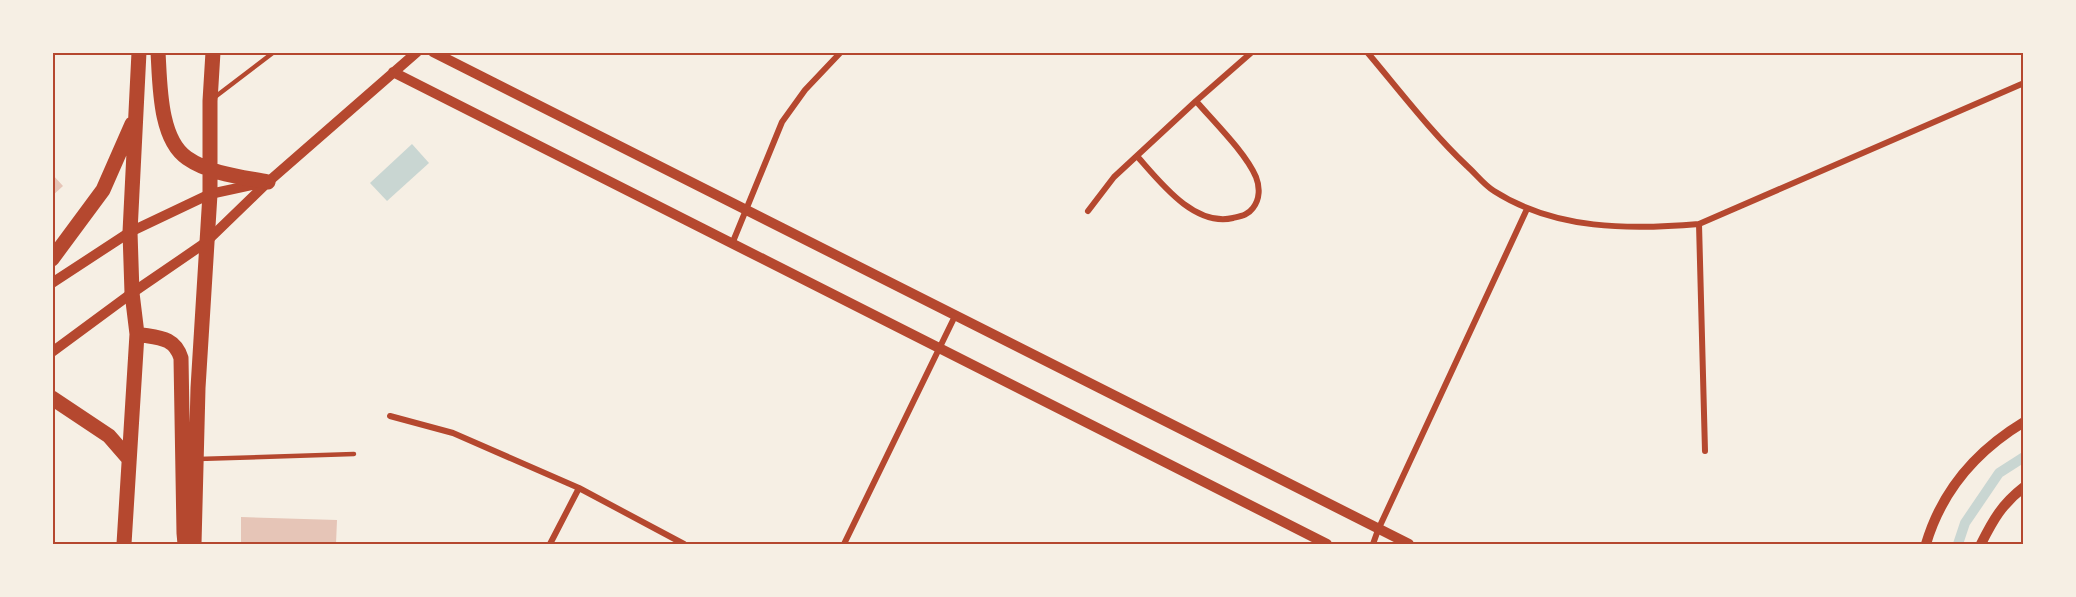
<svg xmlns="http://www.w3.org/2000/svg" width="2076" height="597" font-family="'Alegreya Sans',sans-serif">
	<rect width="100%" height="100%" fill="#f6efe4"/>
	<path fill="#c9d6d2" d="M412 144 429 163 387 201 370 183Z"/>
	<g fill="none" stroke-linecap="round" stroke-linejoin="round">
		<path stroke="#c9d6d2" stroke-width="10" d="M1958 544 1965 523 1999 473 2024 457"/>
	</g>
	<path fill="#e6c5b7" d="M52 174 63 186 52 196Z
		M241 517 337 520 336 544H241Z"/>
	<g fill="none" stroke-linecap="round" stroke-linejoin="round">
		<path stroke="#b5482f" stroke-width="4.5" d="M215 97 274 52
			M198 459 354 454"/>
		<path stroke="#b5482f" stroke-width="6" d="M1367 52C1400 91 1431 132 1467 166 1476 174 1484 185 1494 191 1555 230 1630 230 1699 224L2024 83
			M1137 156C1160 182 1194 227 1233 218 1241 216 1248 215 1253 208 1260 199 1260 187 1256 177 1245 152 1214 122 1196 101
			M1088 211 1114 177 1196 101 1252 52
			M1699 224 1705 451
			M732 244 782 122 805 90 841 52
			M390 416 453 433 579 488 684 544
			M550 544 579 488
			M844 544 956 314
			M1373 544 1378 530 1527 209"/>
		<path stroke="#b5482f" stroke-width="10" d="M433 52 1409 544
			M393 72 1327 544
			M52 283 130 232 210 194 261 183
			M52 352 132 293 205 243 268 182 417 52
			M1926 544C1942 490 1976 451 2024 422
			M1981 544C1993 520 2002 504 2024 487"/>
		<path stroke="#b5482f" stroke-width="15" d="M158 52C160 83 159 139 187 158 210 174 242 177 268 182
			M52 259 103 190 132 124
			M137 334C157 338 174 336 181 358L184 533 185 544
			M52 398 109 436 129 459
			M124 544 137 334 132 293 130 232 139 52
			M194 544 198 388 210 194V101L213 52"/>
	</g>
	<rect width="2076" height="597" fill="none" stroke="#f6efe4" stroke-width="108"/>
	<rect x="54" y="54" width="1968" height="489" fill="none" stroke="#b5482f" stroke-width="2"/>
</svg>
